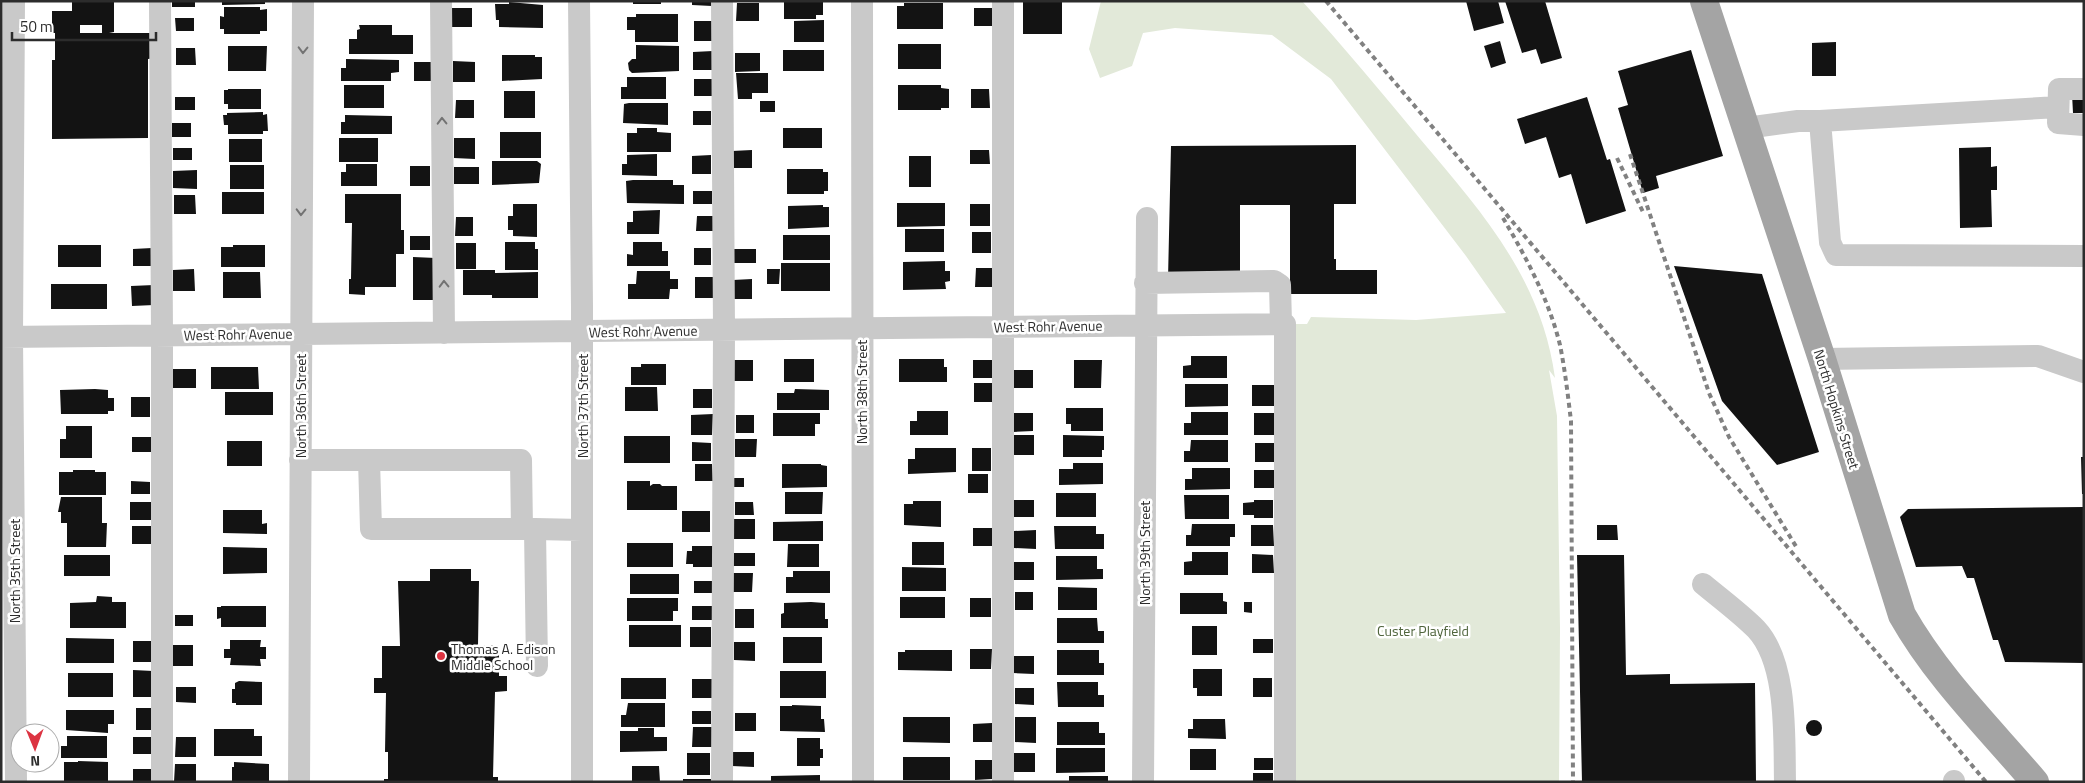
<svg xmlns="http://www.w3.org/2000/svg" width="2085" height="783" font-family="'Titillium Web',sans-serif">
	<rect width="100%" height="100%" fill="#fff"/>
	<path fill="#e2e9d9" d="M1101 1H1302C1343 46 1382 93 1421 140 1482 212 1542 280 1555 378L1549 370 1557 416 1560 629 1559 782H1285V324H1307L1311 317 1416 320 1506 313 1466 256 1331 79 1272 35 1175 28 1143 33 1132 66 1100 78 1089 49Z"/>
	<path fill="#131313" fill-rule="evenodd" d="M72 1H114V32L109 33H155V58L148 59V138L52 139V60H55V33H52V11H72ZM80 25H102V33H80Z
		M172 1H195V7H172Z
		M222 1H265V4L222 5Z
		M633 1H661V4H633Z
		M692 1H712V6L692 5Z
		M784 1H823V15H816V19H784Z
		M1023 1H1062V34H1023Z
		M1466 1H1498L1504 23 1474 31Z
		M1505 1H1545L1562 58 1541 64 1536 49 1522 53Z
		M509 2 543 5V28L499 27V20H496L495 4H509Z
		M737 3H759V21H736Z
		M904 3H943V29H897V6H904Z
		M224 7H260V10L267 9V31H260V34H224V29H220V16L224 17Z
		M452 8H472V27H452Z
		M974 8H992V26H974Z
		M636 14H678V42H635V30H627V17H636Z
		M175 18H194V31H176Z
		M824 20V42H794V21Z
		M694 21H712V41H694Z
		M359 25H392V35H413V54H349V39H357V30L360 29Z
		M1500 41 1506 63 1491 68 1484 46Z
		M1836 42V76H1812V43Z
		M898 44H941V69H898Z
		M636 45 679 46V71L632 73 629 70 628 63 632 59H636Z
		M228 46H267L266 71H228Z
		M176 48H195L196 65H176Z
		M783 50H824V71H783Z
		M1691 50 1723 156 1656 176 1659 188 1643 193 1618 108 1628 105 1618 71Z
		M713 51V70H693V52Z
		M735 53H760V71L735 72Z
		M502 55H535V57H542V79L502 81Z
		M346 59 399 60V72L391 73V81H341V68H346Z
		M453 61 475 62V82H453Z
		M414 62H432V81H414Z
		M736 73H768V93H752V99H738Z
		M627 77H666V99H621V87H627Z
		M694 79H712V96H694Z
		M344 85H384V108H344Z
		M898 85H941V88L949 89V108H941V110H898Z
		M228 89H261V109H228V104H224V90H228Z
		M971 89H989L990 108H971Z
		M504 91H535V118H504Z
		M2072 94H2084V113H2073Z
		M175 97H195V110H175Z
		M1587 97 1607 160 1610 159 1626 211 1586 224 1571 174 1559 178 1546 137 1525 144 1517 119Z
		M456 100H474V118H455Z
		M760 101H775V112H760Z
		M629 103H668V125L623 123 624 104Z
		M693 111H711V125H693Z
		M263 112V115L267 114 268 131H263V134H228V125H224L223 115H227V113Z
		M345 115 392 116V134H341V122H345Z
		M172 123H191V137H172Z
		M637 128H657V132L671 133V152H627V133H637Z
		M783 128H822V148H783Z
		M500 132H541V158H500Z
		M339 138H378V162H339Z
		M454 138H475V159L454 158Z
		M229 139H262V162H229Z
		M1356 145V204H1334V259H1336V270H1377V294H1290V205H1240V277L1168 279 1171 146Z
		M1991 147V167L1997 166V190H1991L1992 227 1960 228 1959 148Z
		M173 148H192V160H173Z
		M752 150V168H732V151Z
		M970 150H989L990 164H970Z
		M657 154V176L622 175V164H627V155Z
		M711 155V174H692V156Z
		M909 156H931V187H909Z
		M492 161H537L541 164 539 183 492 185Z
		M346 164H377V186H341V172H346Z
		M230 165H264V189H230Z
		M410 166H430V186H410Z
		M454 167H479V184H454Z
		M787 169H823V172H828V191H824V194H787Z
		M197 170V189L173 188V171Z
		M633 180H673V185H684V204L627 203 626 181Z
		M693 191H712V204H693Z
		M222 192H264V214H222Z
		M345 194H401V230H404V254H396V287H365V295L349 294V279H351L352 223H345Z
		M174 195H195L196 214H174Z
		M897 203H945V226L897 227Z
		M513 204H537V237L513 236V230H508V216H513Z
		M970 204H990V226H970Z
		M823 205V207H829V227L788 229V206Z
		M660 210 659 234H627V222H633V211Z
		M697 216H713L714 231H696Z
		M456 217H473V236H455Z
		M905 229H944V252H905Z
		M972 232H991V253H972Z
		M783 235H830V260H783Z
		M410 236H430V250H410Z
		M505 242H535V249H538V270H505Z
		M633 242H662V251H668V266H627V254L633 255Z
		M456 243H476V269H456Z
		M58 245H101V267H58Z
		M233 245H265V267H221V247H233Z
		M152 248V266H133V249Z
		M694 248H711V265H694Z
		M734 249H756V263H734Z
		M413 257 436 258 437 300H413Z
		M945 261V271H950V281L945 282 946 289 903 290V262Z
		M781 263H830V291H781Z
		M1674 266 1762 274 1819 452 1777 465 1722 401Z
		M976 268H995V287H975Z
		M194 269 195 291H173V270Z
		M767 269H780L779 284H767Z
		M463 270H495V273L538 272V298H492V295H463Z
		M637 271H670V279H678V289H670L669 299H628V284H636Z
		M223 272H260L261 298H223Z
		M695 277H715L714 298H695Z
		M752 279V299H733V280Z
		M51 284H107V309H51Z
		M154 285V305L132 306 131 286Z
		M1191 356H1227V378H1183V366L1191 365Z
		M784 359H814V382H784Z
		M899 359H944V367H947V382H899Z
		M734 360H753V381H734Z
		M973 360H992V378H973Z
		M1074 360H1102L1101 388H1074Z
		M641 364H666V385H631V367H641Z
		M211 367H258L259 389H211Z
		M173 369H196V388H173Z
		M1013 370H1033V388H1013Z
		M974 383H992V402H974Z
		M1185 384H1228V406L1185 407Z
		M1252 385H1274V406H1252Z
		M625 387H657L658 411H625Z
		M95 389 108 390V398H114V411H108V414H61L60 390Z
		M693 389H712V408H693Z
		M795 389 829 390V410H777V393H794Z
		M225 392H273V415H225Z
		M131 397H150V417H131Z
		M1066 408H1103V431H1071V424H1066Z
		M917 411H948V435H910V421H917Z
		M1191 412H1228V435H1184V423H1191Z
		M773 413H820V424H815V436H773Z
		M1013 413H1033V431L1013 432Z
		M1254 413H1275V435H1254Z
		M713 414 712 435H691V415Z
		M736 415H754V433H736Z
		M66 426H92V458H60V439H66Z
		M1013 435H1034V455H1013Z
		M1063 435 1104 436V450H1102V457H1063Z
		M624 436H670V463H624Z
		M132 437H152V452H132Z
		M735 439H757L756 457H735Z
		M1191 440H1228V462H1184V451H1190Z
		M227 441H262V466H227Z
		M692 442 711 443V461H692Z
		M1255 443H1275V462H1255Z
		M915 448H956V472L908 474V459H915Z
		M972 448H991V471H972Z
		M2081 457H2084V494H2082Z
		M1073 463H1103V484L1059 485V469H1073Z
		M695 464H712L713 481H695Z
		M782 464H821V465L827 466V487L782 488Z
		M1192 468H1230V489L1185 490V479H1192Z
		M73 470H95V472H106V495H59V472H73Z
		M1254 470H1275V488H1254Z
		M968 474H988V493H968Z
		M730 478H744V487H730Z
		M131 481 150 482V494H131Z
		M627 481H650V486L653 484H660L662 486H677V510H627Z
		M785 492H823L822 514H785Z
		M1056 493H1096V517H1056Z
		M1184 495H1229V519H1185Z
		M61 497H102V523H86H107L106 547H67V523H61V512H58Z
		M1013 500H1034V517H1013Z
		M1254 500H1273V518H1254V515H1243V503L1254 502Z
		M913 501H941V527L904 525V504H913Z
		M130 502H152L151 520H130Z
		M735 502H753L754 515H735Z
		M2084 507V663L2005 662 1998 640H1993L1974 578H1967L1962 566 1916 567 1900 517 1908 509Z
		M223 510H262V524L267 523V534L223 533Z
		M682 511H710V532H682Z
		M734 519H755V539H734Z
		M823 521V541H773V522Z
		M1192 524H1235V537H1230V546H1186V535H1191Z
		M1251 525H1273L1274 546H1251Z
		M1597 525H1617L1618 540H1597Z
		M132 526H152V544H132Z
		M1054 526H1096V534H1104V549H1055Z
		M973 528H994V546H973Z
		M1036 530V549L1014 548V531Z
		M912 542H944V565H912Z
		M627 543H673V567H627Z
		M788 544H819V567H787Z
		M692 546H713V567H693V564H686L687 551H692Z
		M223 547 267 548V573L223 574Z
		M1192 552H1228V575H1184V562L1192 561Z
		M733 553H755V566H733Z
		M1252 554 1273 555 1274 573H1252Z
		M64 555H110V576H64Z
		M1577 555H1624L1626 675 1670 674V684L1755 683 1756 782H1582Z
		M1056 556H1097V569H1103V579L1056 580Z
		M1013 562H1034V580H1013Z
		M902 567 946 568V591H902Z
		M430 569H471V581H479L478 645H499V676H507V691L495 692 493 777H498V782H384V779H388V752H385L386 693H374V678H382V646H400L398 581H430Z
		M793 571H830V593H786V577H793Z
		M733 573H753L752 592H733Z
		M630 574H679V594H630Z
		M694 581H712V593H694Z
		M1058 587 1097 588V610H1058Z
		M1015 592H1033V610H1015Z
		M1180 593H1223V601L1227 602V614H1180Z
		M97 596 112 597V602H126V628H70V603L96 602Z
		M900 597H945V618H900Z
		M627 598H678V611H673V621H627Z
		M970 598H991V617H970Z
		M811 602 825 603V619H828V628H781V614L784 613V603Z
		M1244 602H1252V613L1244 612Z
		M221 606H266V627H221V618L217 619V607H221Z
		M692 606H712V620H692Z
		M735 609H754V628H735Z
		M175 615H193V626H175Z
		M1057 618H1097L1098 631H1104V643H1057Z
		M629 625H681V647H629Z
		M1192 626H1217V655H1192Z
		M690 627H711V647H690Z
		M783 637H822V663H783Z
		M66 638 114 639V663H66Z
		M1253 639H1273V653H1253Z
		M230 640H261L260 647H266V659H260L261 666 230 665 231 658H224V649H230Z
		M133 641H153V662H133Z
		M734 642H755V661L734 660Z
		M172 645H193V666H172Z
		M970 649H992L991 669H970Z
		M905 650H952V671L898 670V652H905Z
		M1057 650H1099V663H1104V675H1057Z
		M1013 656H1034V674L1013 673Z
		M1193 669H1222V696H1197V688H1193Z
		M133 670 153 671V697H133Z
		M780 671H826V698H780Z
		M68 673H113V697H68Z
		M621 678H666V699H621Z
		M1253 678H1272V697H1253Z
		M692 679H712V698H692Z
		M239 681 262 682V705H236V703H232V689H235V683Z
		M1057 682H1098V695H1104V707H1058Z
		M176 687H196V703L176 702Z
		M1015 688H1034V705L1015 704Z
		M628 703H665V727H621V715H626Z
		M792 705 821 706V719H824L825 732 780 731V706H792Z
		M136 708H153V730H136Z
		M66 710H114V724H108V733L66 730Z
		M692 711H711V724H692Z
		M735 713H756V731H735Z
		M903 717H950V743L903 742Z
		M1015 717H1036V743L1015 742Z
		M1193 719H1225L1226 739 1188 738V729H1193Z
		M1806 728a8 8 0 1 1 16 0a8 8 0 1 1-16 0Z
		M1057 722H1099V733H1105V745H1057Z
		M992 723V742H973V724Z
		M693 727H712V747H692Z
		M638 728H654V737H667V751L620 752V731H638Z
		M214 729H254V736H262V756H214Z
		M67 736H107V758H61V746H67Z
		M133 737H154V754H133Z
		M176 737H196V757H175Z
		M797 738H820V749H823V758H820V766H797Z
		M1056 748H1105V772L1056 773Z
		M1190 749H1216V770H1190Z
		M732 752H754V767L732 766Z
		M687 753H710V775H687Z
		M1014 753H1035V772H1014Z
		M903 757H950V780H903Z
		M1254 758H1273V770H1254Z
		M975 760H992V779L975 780Z
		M78 761 108 762V782H64V762H78Z
		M234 762 269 764V782L232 781V767H234Z
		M175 764H196V782H174Z
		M632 766H659L660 782H632Z
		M133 769H153V782H133Z
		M1253 773H1273V782H1253Z
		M820 775V782H771V776Z
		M1069 776H1108V782H1069Z
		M683 779H717V782H683Z"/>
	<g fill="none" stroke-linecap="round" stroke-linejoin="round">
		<path stroke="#c9c9c9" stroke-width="22" d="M14 1 12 337 16 782
			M160 1 162 335V782
			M441 1 444 333
			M579 1 582 307V782
			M722 1 724 330 722 782
			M862 1 863 782
			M1003 1V782
			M2084 89H2059L2058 123 2084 125
			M2058 107 1820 121 1830 242 1836 255 2084 256
			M1746 128 1798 121H1820
			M1145 283 1274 281 1280 285 1281 324
			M1 337 1285 324V782
			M1822 359 2038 356 2084 372
			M300 460H369
			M522 529 521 460H369L371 529H535
			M1703 584C1721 599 1740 613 1756 629 1788 663 1784 737 1785 782
			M537 666 535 529 582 530
			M1954 781V782
			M299 782 303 1
			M1143 782 1147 218"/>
		<path stroke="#a4a4a4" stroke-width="28" d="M1704 1 1822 359 1902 615C1937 677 1989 728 2035 782"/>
		<path stroke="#818181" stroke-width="4" stroke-dasharray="5 4" stroke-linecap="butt" d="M1326 1 1986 782
			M1630 154 1709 393 1729 437 1797 548
			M1617 158 1643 212
			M1503 218C1526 257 1549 300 1560 345 1565 370 1568 396 1571 421L1573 782"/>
	</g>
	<defs><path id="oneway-chevron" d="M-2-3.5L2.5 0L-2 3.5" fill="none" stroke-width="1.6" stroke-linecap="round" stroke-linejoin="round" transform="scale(1.25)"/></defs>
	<g stroke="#737373">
		<use href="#oneway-chevron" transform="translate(303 50) rotate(91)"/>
		<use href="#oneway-chevron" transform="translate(442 121) rotate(-91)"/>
		<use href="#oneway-chevron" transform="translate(301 212) rotate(91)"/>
		<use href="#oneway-chevron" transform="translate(444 284) rotate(-91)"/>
	</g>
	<circle fill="#dc3442" stroke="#fff" stroke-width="2" cx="441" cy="656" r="5"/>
	<g text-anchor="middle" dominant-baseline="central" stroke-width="5" stroke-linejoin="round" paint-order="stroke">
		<g font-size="14" fill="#2c2c2c" stroke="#fff">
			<text transform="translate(1048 326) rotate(-1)">West Rohr Avenue</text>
			<text transform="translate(643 331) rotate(-1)">West Rohr Avenue</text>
			<text transform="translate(238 334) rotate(-1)">West Rohr Avenue</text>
			<text transform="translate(861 392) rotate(-90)">North 38th Street</text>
			<text transform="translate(300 406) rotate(-90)">North 36th Street</text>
			<text transform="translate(582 406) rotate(-90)">North 37th Street</text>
			<text transform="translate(1837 409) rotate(73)">North Hopkins Street</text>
			<text transform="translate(1144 553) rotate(-90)">North 39th Street</text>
			<text transform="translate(14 571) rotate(-90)">North 35th Street</text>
		</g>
		<g font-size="14" fill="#4f643c" stroke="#fff">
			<text x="1423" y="630">Custer Playfield</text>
		</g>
		<g font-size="14" fill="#2c2c2c" stroke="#fff" text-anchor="start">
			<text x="451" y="648">Thomas A. Edison<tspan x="451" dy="16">Middle School</tspan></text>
		</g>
	</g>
	<rect width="2085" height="783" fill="none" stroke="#2c2c2c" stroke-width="5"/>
	<g transform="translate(35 748) rotate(179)"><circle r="24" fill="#ffffff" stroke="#ababab"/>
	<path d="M0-4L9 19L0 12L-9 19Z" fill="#dc3442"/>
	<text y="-8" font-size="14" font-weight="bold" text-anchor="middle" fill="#2c2c2c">N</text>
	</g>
	<path d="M12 32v8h144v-8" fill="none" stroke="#2c2c2c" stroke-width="2.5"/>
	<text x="20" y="32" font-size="15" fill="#2c2c2c" stroke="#ffffff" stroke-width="4" paint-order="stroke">50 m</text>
</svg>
